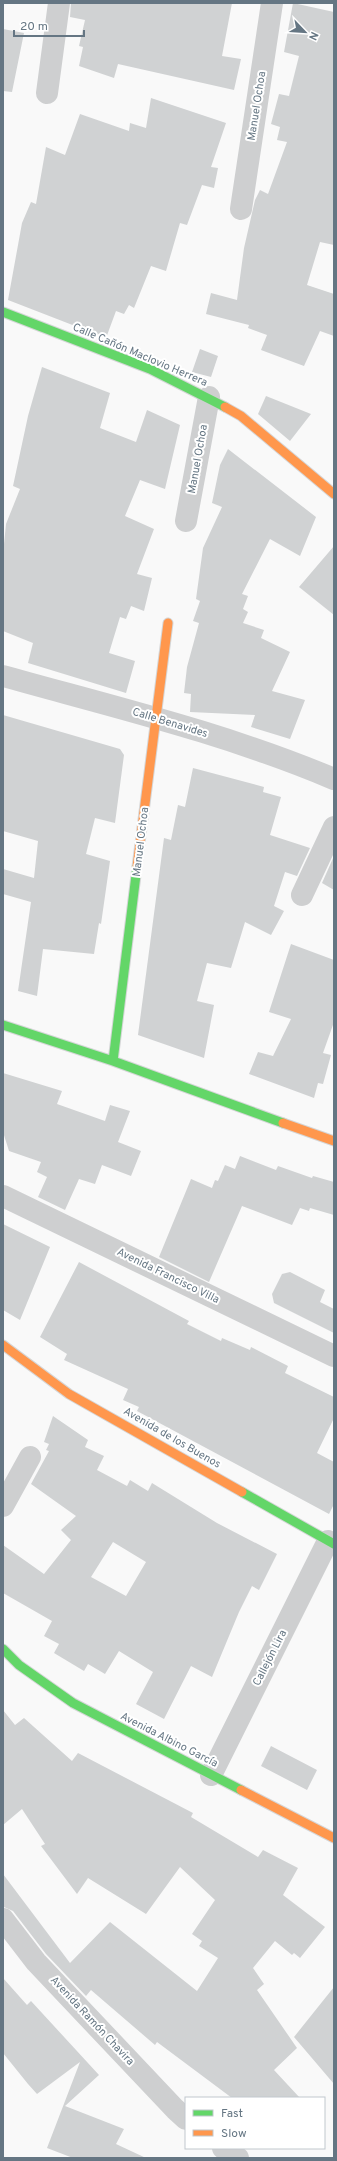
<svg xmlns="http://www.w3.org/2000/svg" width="337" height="2161" font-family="Overpass,sans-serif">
	<rect width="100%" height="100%" fill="#f9f9f9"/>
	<path fill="#d0d2d3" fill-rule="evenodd" d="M71 3H232L222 56 241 59 234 90 118 64 114 78 79 66 83 47 79 46 85 20 70 17Z
		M293 3 334 12V245L320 242 307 285 334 294V336L320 331 304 366 261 350 267 335 248 328 249 325 206 314 211 293 237 300 244 248 255 200 260 190 268 194 287 142 277 140 280 127 271 124 279 94 289 96 299 56 284 52Z
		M3 29 24 33 12 92 3 91Z
		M151 98 226 123 211 167 218 168 214 188 202 185 187 225 180 223 166 271 151 266 134 308 129 305 124 314 116 311 106 338 8 300 22 223 31 202 36 204 46 147 65 155 80 114 129 131 130 123 146 128Z
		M200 349 218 356 211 377 192 372Z
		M42 367 110 393 100 428 136 442 147 410 180 425 165 489 140 480 125 516 154 529 137 574 152 578 144 611 131 606 126 619 120 617 109 653 135 661 126 693 28 663 33 643 3 631V554L6 524 20 489 13 486 28 416Z
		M266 396 311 414 290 441 258 414Z
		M228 449 316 517 300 556 270 539 242 594 248 596 243 609 248 612 243 623 264 630 261 638 290 652 272 691 305 700 290 739 251 727 255 715 190 712 191 694 184 693 187 667 199 623 193 621 200 601 196 599 203 548 222 507 212 503 220 465Z
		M334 546V615L299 587Z
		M3 715 120 749 124 755 115 823 95 818 86 854 110 861 101 924 99 923 94 954 43 949 37 996 18 991 31 902 3 894V869L34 878 38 841 3 831Z
		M193 768 264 787 263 792 281 797 270 835 310 848 297 876 285 872 274 906 284 911 271 935 245 922 231 968 207 963 197 1001 214 1005 204 1058 138 1035 164 838 171 840 178 805 185 807Z
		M334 856V890L322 883Z
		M291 944 334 960V1022L323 1053 331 1055 323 1084 318 1083 314 1098 249 1074 258 1052 273 1056 291 1019 269 1012Z
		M3 1073 62 1091 57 1104 105 1121 110 1105 130 1111 118 1142 141 1151 131 1176 102 1165 95 1184 79 1179 65 1210 38 1197 47 1177 37 1172 41 1162 9 1151 3 1132Z
		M240 1156 276 1170 278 1166 312 1178 313 1176 334 1182V1215L310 1208 309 1211 300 1208 292 1225 242 1206 209 1282 159 1257 191 1179 212 1188 215 1180 218 1181 225 1165 235 1169Z
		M3 1224 50 1247 20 1320 3 1310Z
		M79 1262 189 1321 187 1324 221 1341 222 1338 250 1350 251 1347 288 1366 285 1373 334 1397V1418L317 1453 334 1462V1504L329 1514 137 1411 139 1407 123 1400 128 1389 64 1360 67 1354 40 1337Z
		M290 1272 325 1290 320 1302 334 1309V1333L274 1303 272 1294 282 1274Z
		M53 1416 88 1440 85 1447 104 1456 97 1470 127 1486 130 1480 148 1491 152 1483 217 1523 277 1554 259 1590 252 1586 239 1612 212 1677 191 1666 164 1719 136 1704 153 1672 119 1651 105 1674 88 1664 84 1671 54 1653 59 1644 44 1636 52 1621 3 1593V1545L44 1574 71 1540 61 1530 76 1516 31 1484 49 1451 46 1450 49 1444 44 1442ZM113 1542 146 1562 126 1596 91 1577Z
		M3 1710 15 1725 24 1718 72 1761 78 1753 193 1813 191 1817 258 1857 263 1850 298 1868 283 1895 325 1927 300 1958 294 1953 292 1955 275 1941 253 1968 264 1984 257 1990 297 2048 274 2070 300 2098H232L157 2042 155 2045 91 1990 86 1996 46 1954 13 1911 4 1907 3 1874 70 1963 110 1922 197 1991 218 1958 199 1946 202 1941 192 1934 215 1900 180 1867 146 1914 88 1878 77 1894 41 1846 45 1844 22 1809 3 1825Z
		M271 1746 317 1770 307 1790 261 1766Z
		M3 1978 27 2005 31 2001 99 2075 65 2106 124 2129 116 2144 146 2158H73L47 2148 80 2062 37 2094 28 2084 3 2053Z
		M334 1987V2084L294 2037Z"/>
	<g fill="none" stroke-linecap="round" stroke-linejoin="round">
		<defs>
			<path id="fast" d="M3 312 150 369 225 407
				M3 1025 113 1061 283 1123
				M113 1061 137 867
				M242 1492 334 1544
				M3 1649 19 1665 73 1703 241 1790"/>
			<path id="slow" d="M225 407 241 416 334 494
				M137 867 168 623
				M283 1123 334 1141
				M3 1345 69 1394 242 1492
				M241 1790 334 1838"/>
		</defs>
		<use href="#fast" stroke="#d5d6d7" stroke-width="11"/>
		<use href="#slow" stroke="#d5d6d7" stroke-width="11"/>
		<path stroke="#cecfd0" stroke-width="22" d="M47 93 59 3
			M241 209 272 3
			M186 521 209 397
			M3 676C114 707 228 734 334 779
			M302 895 334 827
			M3 1196 334 1356
			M3 1506 30 1457
			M211 1775 328 1541
			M3 1919 36 1962 175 2109 186 2119
			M223 2148 238 2158"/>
		<use href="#fast" stroke="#63d668" stroke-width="9"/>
		<use href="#slow" stroke="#ff974d" stroke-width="9"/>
	</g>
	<g text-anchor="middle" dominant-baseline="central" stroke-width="4" stroke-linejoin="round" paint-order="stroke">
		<g font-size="11" fill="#657683" stroke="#fff">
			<text transform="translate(257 106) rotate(-81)">Manuel Ochoa</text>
			<text transform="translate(140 355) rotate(23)">Calle Cañón Maclovio Herrera</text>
			<text transform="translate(198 459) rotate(-80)">Manuel Ochoa</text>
			<text transform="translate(170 723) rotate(17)">Calle Benavides</text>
			<text transform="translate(141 842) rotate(-83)">Manuel Ochoa</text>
			<text transform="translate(168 1276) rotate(26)">Avenida Francisco Villa</text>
			<text transform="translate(172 1438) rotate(30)">Avenida de los Buenos</text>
			<text transform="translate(270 1658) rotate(-63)">Callejón Lira</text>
			<text transform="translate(169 1740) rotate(27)">Avenida Albino García</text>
			<text transform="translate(92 2021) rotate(47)">Avenida Ramón Chavira</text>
		</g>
	</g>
	<rect width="337" height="2161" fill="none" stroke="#657683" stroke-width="8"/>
	<rect x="185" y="2097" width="140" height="52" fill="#ffffff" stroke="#c1c8cd"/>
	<rect x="193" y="2110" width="20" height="6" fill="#63d668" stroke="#c1c8cd"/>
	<text x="221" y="2117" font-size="12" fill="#657683">Fast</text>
	<rect x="193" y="2130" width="20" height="6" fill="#ff974d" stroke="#c1c8cd"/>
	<text x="221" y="2137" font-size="12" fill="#657683">Slow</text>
	<g transform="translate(305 32) rotate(115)" stroke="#ffffff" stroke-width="3" paint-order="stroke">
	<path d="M0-3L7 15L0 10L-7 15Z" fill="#657683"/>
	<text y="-6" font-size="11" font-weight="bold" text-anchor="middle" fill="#657683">N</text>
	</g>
	<path d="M14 30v6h70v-6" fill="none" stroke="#657683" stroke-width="2"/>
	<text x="20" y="30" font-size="12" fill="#657683" stroke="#ffffff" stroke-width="3" paint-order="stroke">20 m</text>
</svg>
